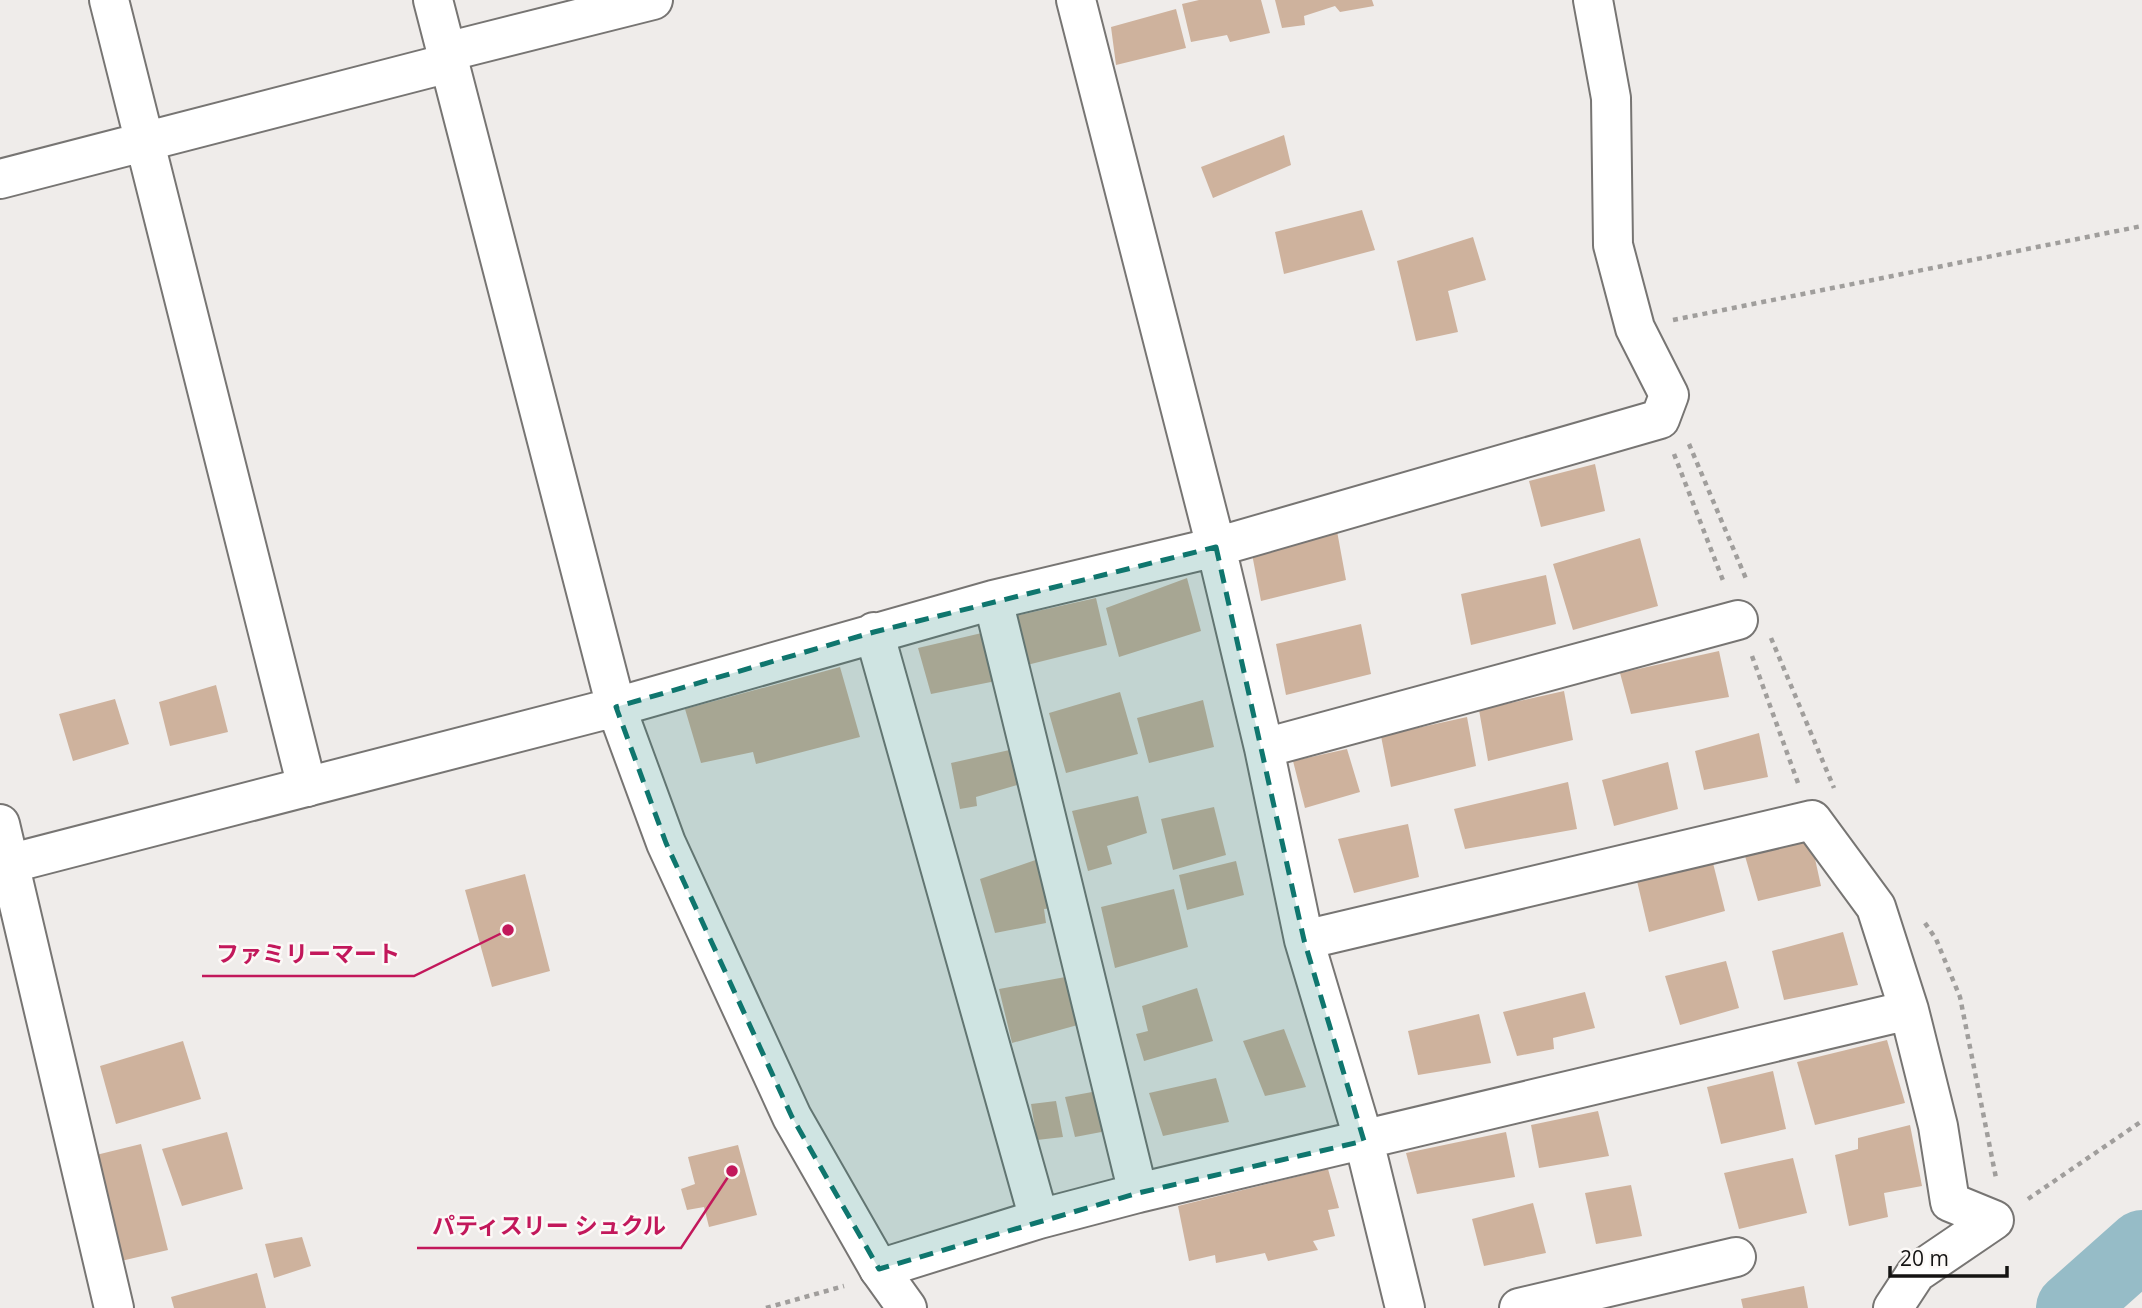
<svg xmlns="http://www.w3.org/2000/svg" width="2142" height="1308" font-family="'Open Sans','Noto Sans JP',sans-serif">
	<rect width="100%" height="100%" fill="#efecea"/>
	<g fill="none" stroke-linecap="round" stroke-linejoin="round">
		<path stroke="#96bcc7" stroke-width="70" d="M2071 1308 2142 1245"/>
	</g>
	<path fill="#ceb29d" d="M1199 0H1261L1270 33 1230 42 1227 35 1191 42 1182 4Z
		M1275 0H1372L1374 6 1340 12 1335 6 1304 16 1305 25 1282 28Z
		M1176 9 1186 48 1116 65 1111 27Z
		M1284 135 1291 165 1213 198 1201 167Z
		M1362 210 1375 250 1284 274 1275 232Z
		M1473 237 1486 280 1448 291 1458 332 1416 341 1397 261Z
		M1595 464 1605 511 1541 527 1529 481Z
		M1337 531 1346 580 1261 601 1252 554Z
		M1640 538 1658 606 1573 630 1553 564Z
		M1546 575 1556 624 1471 645 1461 594Z
		M1187 578 1201 631 1119 657 1106 608Z
		M1096 598 1107 645 1027 665 1015 616Z
		M1361 624 1371 674 1286 695 1276 644Z
		M986 632 996 681 931 694 918 648Z
		M1719 651 1729 697 1631 714 1620 673Z
		M840 667 860 737 756 764 753 752 701 763 685 709Z
		M216 685 228 732 170 746 159 702Z
		M1564 691 1573 740 1488 761 1479 710Z
		M1120 692 1138 754 1066 773 1049 713Z
		M115 699 129 744 73 761 59 714Z
		M1203 700 1214 747 1149 763 1137 718Z
		M1467 717 1476 766 1391 787 1381 736Z
		M1759 733 1768 777 1704 790 1695 751Z
		M1014 749 1024 783 976 797 977 806 960 809 951 763Z
		M1347 749 1360 792 1305 808 1293 761Z
		M1668 762 1678 809 1614 826 1602 780Z
		M1568 782 1577 829 1465 849 1454 809Z
		M1138 796 1147 833 1107 846 1112 864 1088 871 1072 811Z
		M1214 807 1226 855 1173 870 1161 819Z
		M1408 824 1419 877 1354 893 1338 839Z
		M1810 836 1821 886 1758 901 1743 849Z
		M1047 856 1054 908 1044 909 1046 923 995 933 980 879Z
		M1712 859 1725 911 1649 932 1637 881Z
		M1236 861 1244 895 1187 910 1179 875Z
		M525 874 550 971 492 987 465 890Z
		M1174 889 1188 947 1115 968 1101 907Z
		M1843 932 1858 985 1784 1000 1772 951Z
		M1726 961 1739 1008 1680 1025 1665 976Z
		M1071 976 1085 1023 1012 1043 999 989Z
		M1197 988 1213 1041 1144 1061 1136 1034 1148 1031 1142 1006Z
		M1585 992 1595 1028 1553 1038 1554 1049 1517 1056 1503 1012Z
		M1479 1014 1491 1063 1418 1075 1408 1031Z
		M1284 1029 1306 1087 1265 1096 1243 1041Z
		M1887 1040 1905 1103 1815 1125 1797 1062Z
		M183 1041 201 1099 116 1124 100 1066Z
		M1773 1071 1786 1129 1721 1144 1707 1087Z
		M1216 1078 1229 1122 1163 1136 1149 1093Z
		M1103 1090 1112 1130 1075 1137 1065 1097Z
		M1056 1101 1063 1137 1037 1140 1031 1104Z
		M1598 1111 1609 1156 1539 1168 1531 1125Z
		M1910 1125 1922 1186 1884 1193 1888 1217 1849 1226 1835 1155 1858 1149V1138Z
		M227 1132 243 1189 182 1206 162 1149Z
		M1506 1132 1515 1177 1417 1194 1406 1153Z
		M141 1144 168 1250 121 1261 96 1155Z
		M738 1145 757 1215 709 1227 704 1207 687 1210 681 1189 695 1184 688 1157Z
		M1793 1158 1807 1213 1739 1229 1724 1173Z
		M1328 1169 1339 1208 1328 1210 1335 1236 1313 1241 1318 1250 1268 1261 1265 1253 1216 1263 1215 1255 1189 1261 1178 1206Z
		M1631 1185 1642 1236 1596 1244 1585 1193Z
		M1533 1203 1546 1253 1484 1266 1472 1219Z
		M302 1237 311 1266 274 1278 265 1244Z
		M257 1273 266 1308H174L171 1297Z
		M1804 1286 1808 1308H1743L1741 1299Z"/>
	<g fill="none" stroke-linecap="round" stroke-linejoin="round">
		<defs>
			<path id="minor" d="M109 0 307 787
				M1076 0 1216 547 1264 748 1304 940 1364 1141 1405 1308
				M446 52 653 0
				M0 179 449 63
				M993 600 1138 1193
				M874 632 1039 1219
				M616 707 993 600 1216 547 1660 419 1669 395 1635 328 1613 245 1611 98 1593 0
				M1264 748 1738 620
				M0 824 114 1308
				M1304 940 1812 820 1876 907 1909 1010 1938 1126 1950 1202 1994 1220 1916 1273 1893 1308
				M879 1269 1039 1219 1138 1193 1909 1010
				M1519 1308 1736 1257"/>
			<path id="tertiary" d="M433 0 616 707 666 843 792 1117 879 1269 907 1308
				M0 866 616 707"/>
		</defs>
		<use href="#minor" stroke="#777573" stroke-width="42"/>
		<use href="#tertiary" stroke="#777573" stroke-width="42"/>
		<path stroke="#a09e9c" stroke-width="4.5" stroke-dasharray="5 5" stroke-linecap="butt" d="M1673 320 2142 226
			M1689 444 1747 581
			M1674 454 1724 583
			M1771 638 1834 788
			M1752 656 1798 783
			M1925 923 1936 939 1960 997 1996 1178
			M2028 1199 2142 1121
			M766 1308 844 1286"/>
		<use href="#minor" stroke="#fff" stroke-width="38"/>
		<use href="#tertiary" stroke="#fff" stroke-width="38"/>
	</g>
	<path fill="#0f766e" fill-opacity="0.2" stroke="#0f766e" stroke-width="5" stroke-dasharray="14 9" stroke-linejoin="round" d="M1216 547 1304 940 1364 1141 1138 1193 879 1269 792 1117 666 843 616 707 874 632Z"/>
	<path fill="none" stroke="#c2185b" stroke-width="2.5" d="M508 930L414 976H202M732 1171L681 1248H417"/>
	<g fill="#c2185b" stroke="#fcf9f7" stroke-width="2.5">
		<circle cx="508" cy="930" r="7"/>
		<circle cx="732" cy="1171" r="7"/>
	</g>
	<g font-size="23" text-anchor="middle" font-weight="bold" fill="#c2185b" stroke="#fcf9f7" stroke-width="5" stroke-linejoin="round" paint-order="stroke">
		<text x="308" y="962">ファミリーマート</text>
		<text x="549" y="1234">パティスリー シュクル</text>
	</g>
	<path d="M1890 1266v10h117v-10" fill="none" stroke="#141312" stroke-width="3.5"/>
	<text x="1900" y="1266" font-size="21" fill="#141312" stroke="#fcf9f7" stroke-width="5" paint-order="stroke">20 m</text>
</svg>
